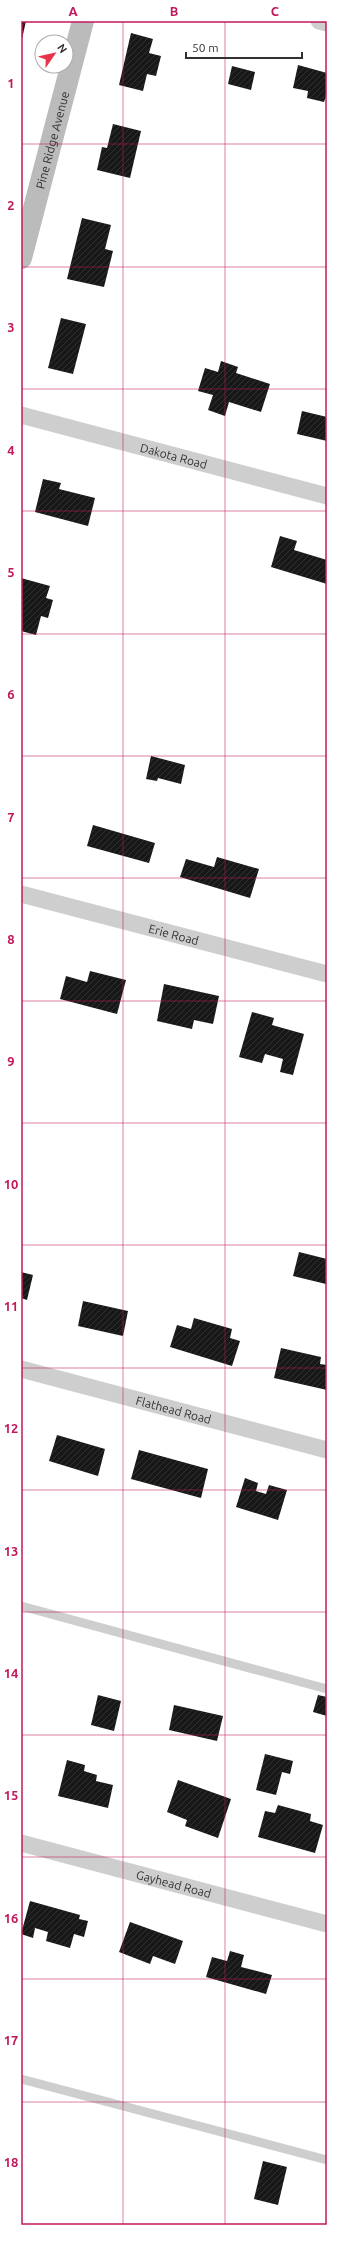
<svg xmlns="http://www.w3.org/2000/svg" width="348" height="2246" font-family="Ubuntu,sans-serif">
	<defs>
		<pattern id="building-hatch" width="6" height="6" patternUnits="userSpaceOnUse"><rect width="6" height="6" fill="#181818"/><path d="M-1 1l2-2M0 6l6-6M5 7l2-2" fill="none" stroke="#313131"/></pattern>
	</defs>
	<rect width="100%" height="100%" fill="#fff"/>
	<path fill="url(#building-hatch)" d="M21 21H26L22 39H21Z
		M131 33 153 39 149 53 161 56 156 76 147 74 143 91 119 85Z
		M298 65 327 73V93L324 102 307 98 308 91 293 88Z
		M232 66 255 72 251 90 228 84Z
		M113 124 141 131 130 178 97 170 102 147 107 148Z
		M82 218 111 225 105 249 113 251 104 287 67 279Z
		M61 318 86 324 73 374 48 368Z
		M221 361 238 367 236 373 270 384 261 412 229 402 225 416 208 410 213 395 198 391 205 368 218 372Z
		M302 411 327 417V441L297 434Z
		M43 479 61 483 59 489 95 498 88 526 35 512Z
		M280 536 297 541 294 550 327 560V584L271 567Z
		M21 578 50 586 46 598 53 600 48 618 41 616 36 635 21 631Z
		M151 756 185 765 181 784 158 778 157 781 146 779Z
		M93 825 155 843 149 863 87 846Z
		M217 857 259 869 250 898 180 877 186 859 214 867Z
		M90 971 126 980 117 1014 60 999 66 976 87 982Z
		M164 984 219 996 213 1024 194 1020 192 1029 157 1021Z
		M252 1012 274 1018 272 1025 304 1034 293 1075 280 1072 283 1059 265 1054 262 1063 239 1057Z
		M299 1252 327 1259 326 1284 293 1276Z
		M21 1272 33 1275 27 1300 21 1298Z
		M83 1301 128 1311 123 1336 78 1326Z
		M194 1318 232 1329 230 1338 240 1341 232 1366 170 1347 177 1325 191 1329Z
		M281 1348 321 1357 320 1364 327 1365V1390L274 1378Z
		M57 1435 105 1449 98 1476 49 1461Z
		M139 1450 208 1469 201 1498 131 1479Z
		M245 1478 258 1483 256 1491 266 1494 269 1485 287 1490 278 1520 236 1507Z
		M98 1695 121 1701 114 1731 91 1725Z
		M318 1695 327 1697V1716L313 1712Z
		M174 1705 223 1716 217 1741 169 1730Z
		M265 1754 293 1761 290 1774 282 1772 276 1795 256 1790Z
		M67 1760 85 1765 84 1771 97 1775 96 1781 113 1785 108 1808 58 1796Z
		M178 1780 231 1799 218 1838 185 1826 187 1820 167 1812Z
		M278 1805 311 1814 310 1821 323 1825 315 1853 258 1837 265 1811 275 1813Z
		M30 1901 80 1915 79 1919 88 1921 84 1937 74 1934 70 1948 46 1941 48 1932 35 1928 33 1938 21 1934Z
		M130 1922 183 1941 175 1964 153 1956 150 1964 119 1952Z
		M230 1951 244 1955 241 1967 272 1975 266 1994 206 1977 212 1957 227 1961Z
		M263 2161 287 2167 278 2205 254 2199Z"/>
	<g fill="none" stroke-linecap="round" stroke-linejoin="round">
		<path stroke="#cecece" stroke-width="9" d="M21 1606 327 1689
			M21 2079 327 2160"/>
		<g stroke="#cecece" stroke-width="17">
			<path d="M319 21 327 23"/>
			<path id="s1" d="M21 415 327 496"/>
			<path id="s2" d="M21 894 327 974"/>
			<path id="s3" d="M21 1369 327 1450"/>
			<path id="s4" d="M21 1843 327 1924"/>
		</g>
		<path stroke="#bbb" stroke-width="22" id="s5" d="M21 258 83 21"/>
	</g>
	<path fill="none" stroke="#c2185b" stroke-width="1" stroke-opacity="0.55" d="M123 21V2225M225 21V2225M21 144H327M21 267H327M21 389H327M21 511H327M21 634H327M21 756H327M21 878H327M21 1001H327M21 1123H327M21 1245H327M21 1368H327M21 1490H327M21 1612H327M21 1735H327M21 1857H327M21 1979H327M21 2102H327"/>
	<g text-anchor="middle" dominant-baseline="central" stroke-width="4" stroke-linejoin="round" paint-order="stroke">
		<g font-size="12" fill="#313131" stroke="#fff">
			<text stroke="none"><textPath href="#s5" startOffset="122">Pine Ridge Avenue</textPath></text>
			<text stroke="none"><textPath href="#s1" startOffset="158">Dakota Road</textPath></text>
			<text stroke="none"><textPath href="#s2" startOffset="158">Erie Road</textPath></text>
			<text stroke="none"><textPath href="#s3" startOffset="158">Flathead Road</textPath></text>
			<text stroke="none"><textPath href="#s4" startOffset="158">Gayhead Road</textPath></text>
		</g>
	</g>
	<rect width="348" height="2246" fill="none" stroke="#ffffff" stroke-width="44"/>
	<g transform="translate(54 54) rotate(56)"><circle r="19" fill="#ffffff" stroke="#adadad"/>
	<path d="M0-3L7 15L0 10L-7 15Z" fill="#e9334b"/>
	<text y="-6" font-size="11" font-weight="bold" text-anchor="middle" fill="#313131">N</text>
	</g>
	<path d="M186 52v6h116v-6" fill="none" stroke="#313131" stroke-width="2"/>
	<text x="192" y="52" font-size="12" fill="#313131" stroke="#ffffff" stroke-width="3" paint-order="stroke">50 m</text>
	<rect x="22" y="22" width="304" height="2202" fill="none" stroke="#c2185b" stroke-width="1.5"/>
	<g font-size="13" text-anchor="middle" font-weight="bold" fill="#c2185b">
		<text x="73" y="16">A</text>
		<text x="174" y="16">B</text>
		<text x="275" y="16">C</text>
		<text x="11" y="88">1</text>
		<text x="11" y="210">2</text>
		<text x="11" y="332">3</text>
		<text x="11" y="455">4</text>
		<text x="11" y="577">5</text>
		<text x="11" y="699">6</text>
		<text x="11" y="822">7</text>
		<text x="11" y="944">8</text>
		<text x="11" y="1066">9</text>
		<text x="11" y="1189">10</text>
		<text x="11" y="1311">11</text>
		<text x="11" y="1433">12</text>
		<text x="11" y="1556">13</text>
		<text x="11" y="1678">14</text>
		<text x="11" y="1800">15</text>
		<text x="11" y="1923">16</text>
		<text x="11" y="2045">17</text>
		<text x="11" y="2167">18</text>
	</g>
</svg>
